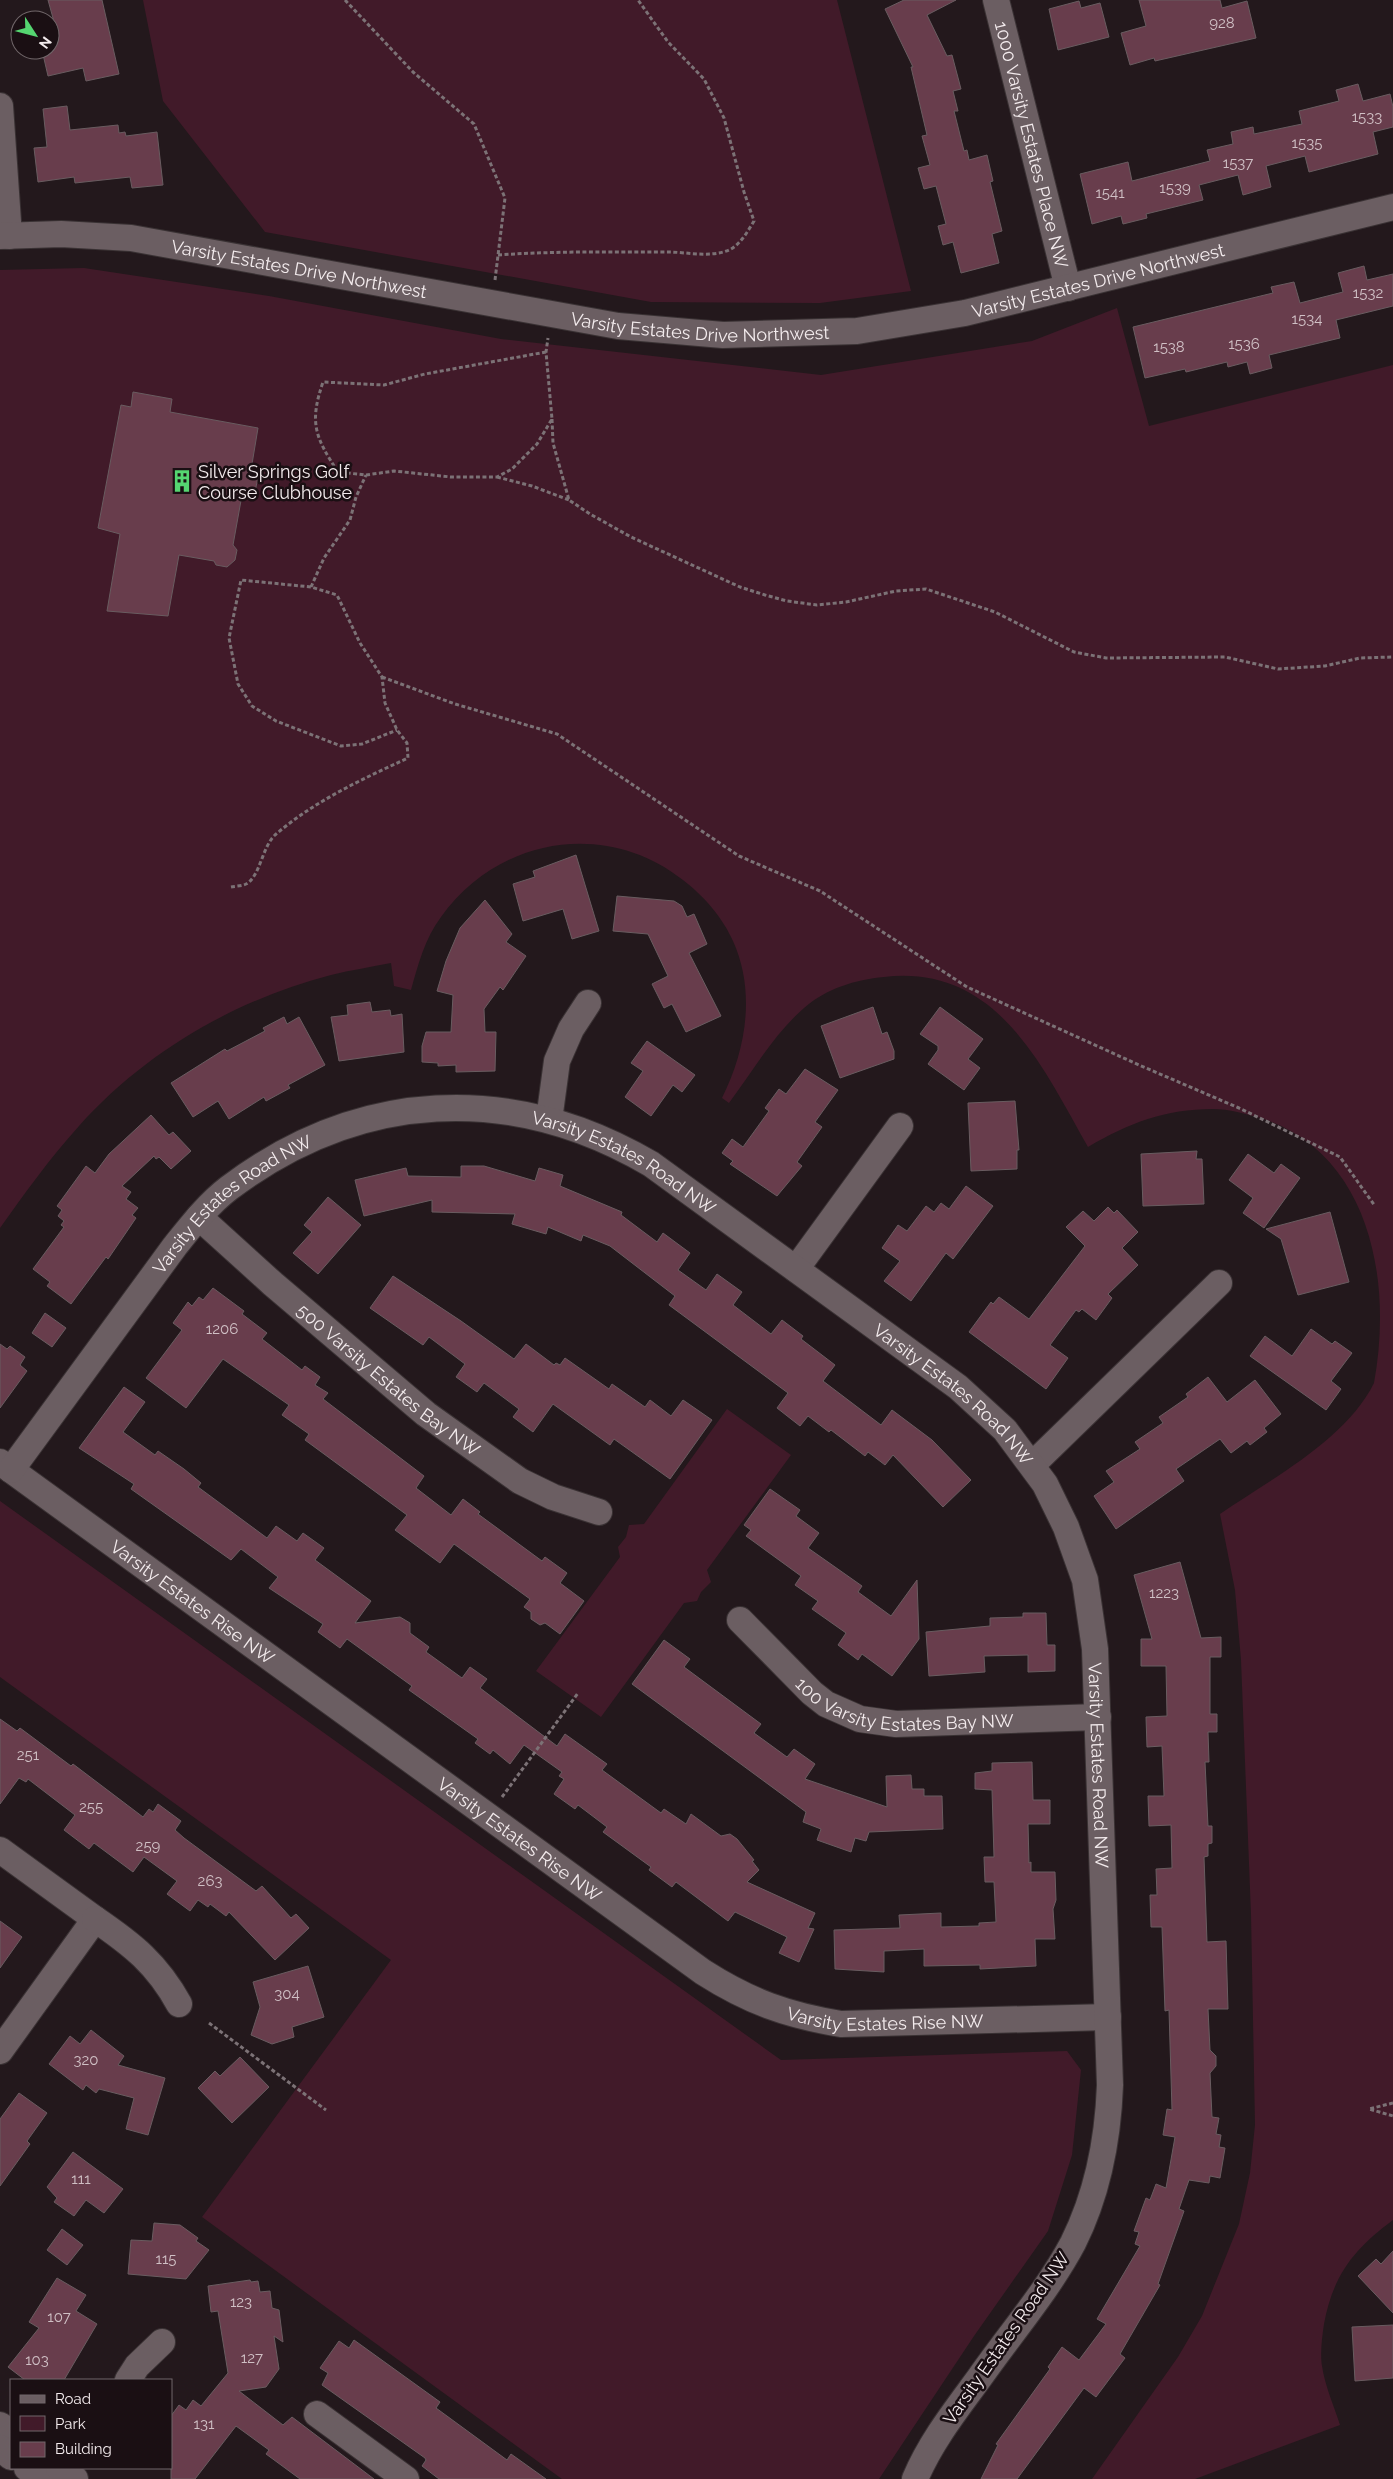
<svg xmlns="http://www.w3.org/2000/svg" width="1393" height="2479" font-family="Raleway,sans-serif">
	<rect width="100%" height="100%" fill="#23181c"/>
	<path fill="#411a29" d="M143 0H837L911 291 820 303 651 302 265 232 163 101Z
		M84 268 269 296 501 339 821 375 1032 341 1117 308 1149 426 1393 365V2220C1354 2249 1333 2275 1324 2324 1322 2337 1320 2354 1322 2366 1325 2386 1334 2406 1340 2425L1195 2479H1092L1178 2357 1202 2316 1239 2224 1250 2173 1255 2125 1251 1914 1241 1660 1235 1590 1220 1514C1271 1479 1346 1440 1374 1383 1393 1280 1370 1153 1261 1118 1246 1114 1229 1109 1213 1109 1165 1109 1129 1123 1088 1147 1042 1066 997 964 884 977 855 980 827 988 804 1008 774 1034 753 1071 729 1103L722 1098C746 1050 756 992 733 941 723 918 703 895 683 880 606 819 498 837 441 917 425 938 418 965 411 990L394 986 391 963C371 967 351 970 331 975 235 1000 145 1052 79 1126 50 1158 25 1193 0 1228V270Z
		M727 1409 791 1455 707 1570 711 1582 701 1592 697 1601 684 1603 601 1717 536 1671 620 1557 618 1547 626 1537 629 1525 644 1524Z
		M0 1501 781 2060 1067 2051 1081 2070 1072 2155 1048 2231 974 2336 879 2479H562L202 2217 391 1960 0 1677Z"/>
	<path fill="#683d4c" stroke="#695c60" d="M48 0H102L119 74 86 81 83 68 48 76 42 50H50V37L58 36Z
		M904 0H956L927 15 947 56 952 55 961 89 953 91 958 111H954L964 151 967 150 969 160 987 155 993 181 990 182 1002 231 992 234 999 263 961 273 953 242 943 245 938 226 946 224 936 186 924 189 918 168 930 165 922 136 927 135 911 67H913L885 9Z
		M1139 0H1220L1222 8 1247 1 1256 38 1155 61 1154 58 1130 65 1121 33 1146 26Z
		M1079 1 1081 8 1100 3 1109 37 1058 50 1049 9Z
		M1358 84 1363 101 1390 94 1393 107V127L1373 132 1378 154 1309 172 1305 156 1266 166 1271 187 1243 195 1238 175 1199 185 1203 200 1146 214 1147 218 1123 224 1121 216 1092 224 1080 174 1128 162 1132 181 1210 161 1207 150 1233 144 1231 132 1253 127 1254 134 1302 124 1299 111 1339 101 1336 90Z
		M67 106 70 130 118 125 119 133 125 132 126 136 157 132 163 185 132 188 130 177 75 183 74 177 38 182 34 148 47 147 43 109Z
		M1364 266 1367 280 1393 274V306L1336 320 1340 338 1269 355 1272 368 1250 374 1247 362 1228 367 1227 362 1186 372 1185 369 1145 378 1133 327 1273 293 1271 287 1294 282 1300 303 1343 292 1338 273Z
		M133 392 172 399 170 412 258 428 251 470 259 472 254 497 242 495 233 545 237 550 235 560 227 567 216 565 214 561 179 555 168 616 107 611 120 534 98 528 121 405 131 407Z
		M576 855 599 931 572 939 563 909 523 921 513 884 535 877 533 871Z
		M617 896 674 901 682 906 687 917 694 914 707 944 689 953 721 1016 686 1032 672 1004 664 1008 652 984 668 976 648 934 613 931Z
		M485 900 512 934 506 942 526 956 503 990 500 987 484 1009 485 1032H496L495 1071 456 1072V1065L438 1066V1063L422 1062V1046L426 1032H451L453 995 437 991 446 961 460 928Z
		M370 1002 372 1012 390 1010 391 1016 402 1014 404 1052 339 1061 331 1017 348 1015 347 1005Z
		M873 1007 882 1034 887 1032 894 1051V1059L840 1078 821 1026Z
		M940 1007 983 1039 968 1059 980 1068 964 1090 928 1064 938 1050V1046L920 1034Z
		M284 1017 287 1024 299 1017 325 1065 288 1085 290 1088 266 1101 264 1097 229 1119 218 1101 193 1117 171 1083 225 1049 227 1051 265 1031 263 1028Z
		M647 1041 695 1075 682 1092 673 1085 651 1116 625 1097 643 1071 631 1063Z
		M805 1069 838 1090 815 1122 822 1127 797 1162 802 1166 777 1196 730 1164 733 1161 722 1153 732 1139 743 1147 769 1111 765 1108 779 1089 786 1094Z
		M1015 1101 1019 1150H1017V1169L971 1171 968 1103Z
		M151 1115 169 1135 173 1132 191 1151 171 1169 159 1157 156 1159 154 1156 122 1186 131 1192 126 1199 138 1208 132 1215 136 1218 108 1259 106 1257 71 1304 47 1286 50 1282 33 1269 64 1227 61 1225 64 1221 58 1216 62 1210 57 1206 86 1166 95 1173 109 1154Z
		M1197 1151 1196 1159H1202L1204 1204 1143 1206 1141 1154Z
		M1248 1154 1274 1173 1281 1164 1300 1178 1264 1228 1243 1213 1253 1198 1229 1180Z
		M461 1166H484L535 1181 539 1168 563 1175 560 1186 622 1212 621 1215 657 1242 663 1233 690 1253 678 1270 706 1290 717 1274 742 1292 733 1305 771 1334 782 1320 803 1336 801 1339 835 1365 823 1381 881 1425 892 1410 932 1440 971 1480 943 1507 893 1455 885 1465 868 1452 865 1456 831 1430 829 1432 808 1416 800 1426 777 1408 788 1393 669 1305 675 1296 610 1246 583 1235 581 1241 548 1227 546 1234 512 1224 515 1214 432 1212V1200L364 1216 355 1180 406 1168 408 1176 461 1177Z
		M966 1186 993 1206 953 1259 946 1253 911 1301 884 1281 900 1261 882 1248 898 1225 907 1231 926 1206 934 1212 941 1203 949 1209Z
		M328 1197 361 1225 318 1274 293 1253 312 1232 304 1225Z
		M1108 1207 1114 1213 1117 1210 1138 1232 1122 1248 1138 1265 1108 1294 1112 1298 1096 1320 1082 1309 1079 1312 1076 1310 1050 1345 1068 1358 1046 1389 969 1332 991 1302 993 1304 999 1297 1029 1319 1085 1246 1066 1227 1083 1211 1094 1221Z
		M1330 1212 1349 1282 1298 1295 1281 1239 1266 1229Z
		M393 1276 461 1321 514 1359 526 1344 554 1365 556 1363 560 1365 565 1358 609 1389 612 1384 645 1407 650 1400 671 1416 683 1400 712 1420 670 1479 614 1439 610 1445 553 1404 533 1432 513 1417 519 1409 484 1383 477 1392 456 1377 465 1364 429 1337 423 1345 370 1308Z
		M213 1288 244 1311 242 1314 267 1333 262 1339 302 1370 305 1366 320 1377 315 1385 328 1393 323 1399 424 1476 416 1488 451 1515 463 1499 480 1512 478 1514 542 1561 545 1557 567 1573 560 1583 584 1601 560 1634 545 1623 540 1625 531 1619V1612L524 1607 530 1599 454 1544 440 1563 395 1530 407 1515 305 1440 309 1434 282 1415 289 1405 223 1359 186 1408 146 1378 182 1330 173 1323 188 1302 192 1306 199 1297 203 1300Z
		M45 1313 66 1328 52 1347 32 1333Z
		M1311 1329 1332 1344 1335 1341 1352 1353 1331 1381 1341 1389 1326 1410 1250 1356 1265 1336 1292 1356Z
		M0 1344 7 1349 10 1346 25 1357 20 1365 27 1371 0 1408Z
		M1208 1377 1227 1402 1255 1380 1281 1414 1264 1428 1267 1432 1250 1445 1247 1441 1231 1453 1220 1439 1176 1469 1184 1481 1116 1529 1094 1496 1114 1482 1106 1471 1140 1449 1135 1442 1163 1423 1159 1417 1188 1397 1186 1394Z
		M124 1387 145 1402 123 1432 155 1455 158 1451 184 1469 201 1483 198 1487 267 1538 276 1526 297 1541 303 1533 324 1548 315 1560 371 1601 355 1623 400 1617 410 1623V1633L429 1647 426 1652 462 1678 470 1667 487 1679 480 1688 557 1746 565 1734 607 1764 602 1770 661 1813 664 1809 686 1824 691 1814 721 1836 730 1834 737 1839 754 1860 752 1861 759 1870 747 1882 815 1913 808 1928 814 1929 799 1962 779 1953 787 1937 735 1912 728 1921 676 1882 672 1887 649 1870 651 1867 603 1832 607 1827 578 1805 575 1809 554 1794 564 1779 559 1776 562 1772 524 1745 510 1764 493 1750 490 1754 475 1743 478 1739 409 1690 412 1686 347 1639 340 1648 318 1632 323 1624 269 1588 278 1577 241 1549 231 1560 131 1489 134 1484 79 1448Z
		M770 1489 800 1510 796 1516 819 1533 808 1548 862 1586 858 1592 891 1616 917 1580 919 1639 892 1676 862 1654 858 1660 838 1645 846 1633 812 1609 818 1601 795 1585 801 1576 746 1536 751 1530 744 1525Z
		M1180 1562 1201 1638 1221 1637V1657H1210V1714H1217V1732H1208L1209 1762H1205L1208 1826H1212V1843L1208 1844V1856L1204 1857 1207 1942 1226 1941 1228 2009H1208L1210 2050 1216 2056V2066L1210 2073 1212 2117 1219 2118 1216 2134 1221 2135 1219 2147 1225 2148 1220 2178 1210 2176 1209 2183 1189 2180 1179 2209 1184 2211 1158 2284 1160 2285 1120 2354 1125 2358 1096 2397 1084 2388 1017 2479H981L998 2445 996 2444 1050 2369 1048 2367 1062 2347 1079 2360 1106 2324 1097 2319 1140 2246 1135 2244 1139 2232 1134 2231 1146 2198 1150 2200 1156 2184 1166 2188 1175 2137 1163 2135 1167 2109 1172 2110 1169 2010 1165 2011 1162 1927H1151L1150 1895H1157L1156 1869 1172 1868 1171 1825 1149 1826 1148 1796H1164L1162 1746 1147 1747 1146 1717 1167 1716 1166 1666H1141V1639H1152L1134 1575Z
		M1023 1613H1046L1047 1645H1055V1671L1028 1672V1655L984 1656 985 1672 929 1676 926 1632 990 1626V1618L1023 1617Z
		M664 1640 690 1659 684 1667 761 1724 754 1733 787 1757 794 1749 815 1764 805 1779 887 1807 886 1776 911 1775 912 1789H924V1796H942L943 1829 869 1832 866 1841 855 1838 851 1852 817 1840 821 1829 803 1822 806 1812 632 1684Z
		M0 1719 17 1731 20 1728 71 1766 73 1764 143 1817 149 1809 153 1812 158 1804 181 1821 175 1830 184 1838 256 1891 262 1886 291 1918 296 1914 309 1928 275 1960 229 1912 226 1916 210 1904 208 1907 198 1900 190 1911 167 1894 177 1881 144 1857 133 1872 94 1843 89 1849 64 1830 75 1815 28 1779 26 1782 19 1778 0 1804Z
		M1032 1762 1033 1800H1050V1824H1028L1029 1863 1031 1862V1872H1055L1056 1900 1053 1909 1055 1939H1035L1036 1966 980 1969V1965L924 1966V1949L884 1951V1972L835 1969 834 1930 900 1928 899 1915 941 1913V1927L979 1926V1923L996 1922 994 1882H985L984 1857H994L992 1790 975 1789V1773L992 1771V1763Z
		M0 1921 22 1937 0 1968Z
		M308 1966 324 2017 292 2027 294 2037 272 2044 251 2035 260 2007 253 1982Z
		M91 2030 124 2056 118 2065 165 2078 148 2135 126 2129 134 2098 99 2089 96 2093 86 2085 83 2090 49 2064 70 2036 80 2044Z
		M240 2057 269 2087 232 2123 198 2088 215 2071 220 2076Z
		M19 2093 47 2113 27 2141 30 2144 0 2186V2119Z
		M73 2152 123 2189 104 2213 86 2200 74 2216 54 2202 57 2198 47 2187Z
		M154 2223 180 2225 198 2238 196 2241 209 2250 186 2279 128 2274 131 2240 152 2241Z
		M62 2229 83 2245 67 2265 47 2250Z
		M1393 2251V2313L1358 2276 1376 2259 1381 2264Z
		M57 2278 86 2295 76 2311 97 2324 64 2380H25L8 2367 39 2328 29 2322Z
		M250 2280 251 2282 258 2281 260 2292 270 2291 272 2308 279 2310 283 2342 274 2336 279 2369 266 2387 239 2391 283 2425 292 2417 374 2479H300L266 2454 269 2450 236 2426 195 2479H171V2416L179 2405 186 2410 193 2400 201 2406 228 2373 218 2311 211 2312 208 2286Z
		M1393 2325V2378L1355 2381 1352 2327Z
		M354 2340 440 2402 436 2408 507 2460 511 2454 546 2479H439L422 2466 426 2460 425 2458 322 2385 328 2373 320 2368 339 2341 349 2348Z"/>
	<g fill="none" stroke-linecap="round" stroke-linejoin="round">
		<defs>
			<g id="minor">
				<path id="s1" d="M996 0 1068 288"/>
				<path d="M0 106 9 236"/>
				<path id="s2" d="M0 236 61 234 131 238 618 326 723 335 857 331 965 313 1393 207"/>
				<path d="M549 1120 557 1061 571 1029 588 1003"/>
				<path id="s3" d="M199 1217 273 1284 426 1414 520 1481 553 1497 599 1512"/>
				<path d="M796 1269 900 1126"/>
				<path id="s4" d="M0 1462 703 1972C750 2002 787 2015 841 2024L1108 2017"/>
				<path d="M1032 1465 1219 1283"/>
				<path id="s5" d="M11 1470 175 1246C191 1226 208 1204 229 1188 359 1090 511 1082 651 1164L958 1387 1005 1430 1045 1484 1066 1527 1085 1580 1095 1649 1110 2085C1108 2140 1098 2193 1073 2243 1048 2290 1011 2333 980 2377 956 2410 931 2441 915 2479"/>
				<path id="s6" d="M740 1620 812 1693 826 1704 860 1719 896 1724 1098 1717"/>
				<path d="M0 1850 95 1919 0 2051"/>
				<path d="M95 1919C133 1945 157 1964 179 2004"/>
				<path d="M128 2380 137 2366 162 2342"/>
				<path d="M317 2414 406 2479"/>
				<path d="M0 2425 11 2433"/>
				<path d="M0 2448 11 2457"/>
				<path d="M27 2468 42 2479"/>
				<path d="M59 2468 75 2479"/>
			</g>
		</defs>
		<use href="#minor" stroke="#3a3234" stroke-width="28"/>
		<path stroke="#7c7276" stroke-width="3" stroke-dasharray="4 2.5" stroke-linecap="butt" d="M345 0 413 72 474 124 505 198 495 280
			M498 255C555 251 611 252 668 252 687 252 710 258 729 250 740 245 748 231 754 221L744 192 724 118 704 79 668 42 638 0
			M546 352 425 374 384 385 323 382C309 423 315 437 338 472L366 475 394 471 451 477H497L512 469 537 444 552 419 546 352 548 338
			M552 419 553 443 569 500 590 514 631 537 740 587 765 595 787 601 817 605 846 602 896 591 926 589 995 612 1074 652 1106 658 1225 657 1278 669 1325 666 1360 658 1393 657
			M497 477 532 486 569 500
			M311 587 324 558 350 520 356 497 366 475
			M382 677 455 704 557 734 739 856 820 891 967 987 1139 1065 1239 1108 1340 1157 1375 1206
			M231 887C236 886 242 886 246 884 260 877 262 847 275 835 313 802 362 779 408 758L407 743 397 730 385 703 382 677 360 643 337 595 311 587 241 580 229 638 238 684 252 706 276 721 341 746 362 744 397 730
			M502 1797 578 1693
			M209 2023 326 2110
			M1393 2103 1369 2109 1393 2116"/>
		<use href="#minor" stroke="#6b5e62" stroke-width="26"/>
	</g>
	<defs>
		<symbol id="building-bare" viewBox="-9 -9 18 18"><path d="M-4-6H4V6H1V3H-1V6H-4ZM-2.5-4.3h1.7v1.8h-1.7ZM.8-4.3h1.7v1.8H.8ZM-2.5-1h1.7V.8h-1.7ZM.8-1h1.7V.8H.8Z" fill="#55d671" stroke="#1a0f13" stroke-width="2.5" paint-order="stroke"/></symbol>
	</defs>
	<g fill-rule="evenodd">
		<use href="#building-bare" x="166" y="465" width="32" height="32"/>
	</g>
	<g text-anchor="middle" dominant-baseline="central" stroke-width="5" stroke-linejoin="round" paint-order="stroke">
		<g font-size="15" fill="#d0c0c5">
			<text x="1222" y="23">928</text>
			<text x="1367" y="117">1533</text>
			<text x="1307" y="143">1535</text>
			<text x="1238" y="163">1537</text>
			<text x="1175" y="188">1539</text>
			<text x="1110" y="193">1541</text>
			<text x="1368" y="293">1532</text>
			<text x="1307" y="319">1534</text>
			<text x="1244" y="344">1536</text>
			<text x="1169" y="347">1538</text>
			<text x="222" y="1329">1206</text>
			<text x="1164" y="1593">1223</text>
			<text x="28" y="1755">251</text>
			<text x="91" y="1807">255</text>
			<text x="148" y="1846">259</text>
			<text x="210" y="1881">263</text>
			<text x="287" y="1994">304</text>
			<text x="86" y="2060">320</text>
			<text x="81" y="2179">111</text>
			<text x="166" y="2259">115</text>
			<text x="241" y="2302">123</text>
			<text x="59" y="2317">107</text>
			<text x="252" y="2358">127</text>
			<text x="37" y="2360">103</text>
			<text x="204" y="2424">131</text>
		</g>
		<g font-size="18" fill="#f3ebed" stroke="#1a0f13">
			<text stroke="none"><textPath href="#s1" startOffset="149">1000 Varsity Estates Place NW</textPath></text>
			<text stroke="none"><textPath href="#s2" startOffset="302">Varsity Estates Drive Northwest</textPath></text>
			<text stroke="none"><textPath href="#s2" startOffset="1112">Varsity Estates Drive Northwest</textPath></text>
			<text stroke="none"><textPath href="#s2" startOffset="708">Varsity Estates Drive Northwest</textPath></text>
			<text stroke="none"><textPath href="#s5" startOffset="782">Varsity Estates Road NW</textPath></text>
			<text stroke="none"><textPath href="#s5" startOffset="349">Varsity Estates Road NW</textPath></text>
			<text stroke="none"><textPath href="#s3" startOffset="250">500 Varsity Estates Bay NW</textPath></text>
			<text stroke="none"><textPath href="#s5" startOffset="1188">Varsity Estates Road NW</textPath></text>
			<text stroke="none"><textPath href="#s4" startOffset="238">Varsity Estates Rise NW</textPath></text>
			<text stroke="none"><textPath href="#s6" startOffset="198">100 Varsity Estates Bay NW</textPath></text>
			<text stroke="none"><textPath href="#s5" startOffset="1608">Varsity Estates Road NW</textPath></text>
			<text stroke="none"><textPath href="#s4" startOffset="642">Varsity Estates Rise NW</textPath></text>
			<text stroke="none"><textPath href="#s4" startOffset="1061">Varsity Estates Rise NW</textPath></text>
			<text transform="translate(1006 2338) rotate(-55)">Varsity Estates Road NW</text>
		</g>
		<g font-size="18" fill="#f3ebed" stroke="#1a0f13" text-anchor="start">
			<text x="198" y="471">Silver Springs Golf<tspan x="198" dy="21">Course Clubhouse</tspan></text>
		</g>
	</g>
	<rect x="10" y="2379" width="162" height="90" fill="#1a0f13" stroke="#71676a"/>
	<rect x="20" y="2395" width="25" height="8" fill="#6b5e62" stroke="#71676a"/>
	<text x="55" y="2404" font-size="15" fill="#f3ebed">Road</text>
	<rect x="20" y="2416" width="25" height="15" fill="#411a29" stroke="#71676a"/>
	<text x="55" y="2429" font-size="15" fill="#f3ebed">Park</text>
	<rect x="20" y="2442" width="25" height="15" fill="#683d4c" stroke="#71676a"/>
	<text x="55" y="2454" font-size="15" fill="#f3ebed">Building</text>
	<g transform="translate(35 35) rotate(126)"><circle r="24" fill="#1a0f13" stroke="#71676a"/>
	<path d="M0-4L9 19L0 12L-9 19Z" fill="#55d671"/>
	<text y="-8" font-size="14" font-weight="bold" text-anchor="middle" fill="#f3ebed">N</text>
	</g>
</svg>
